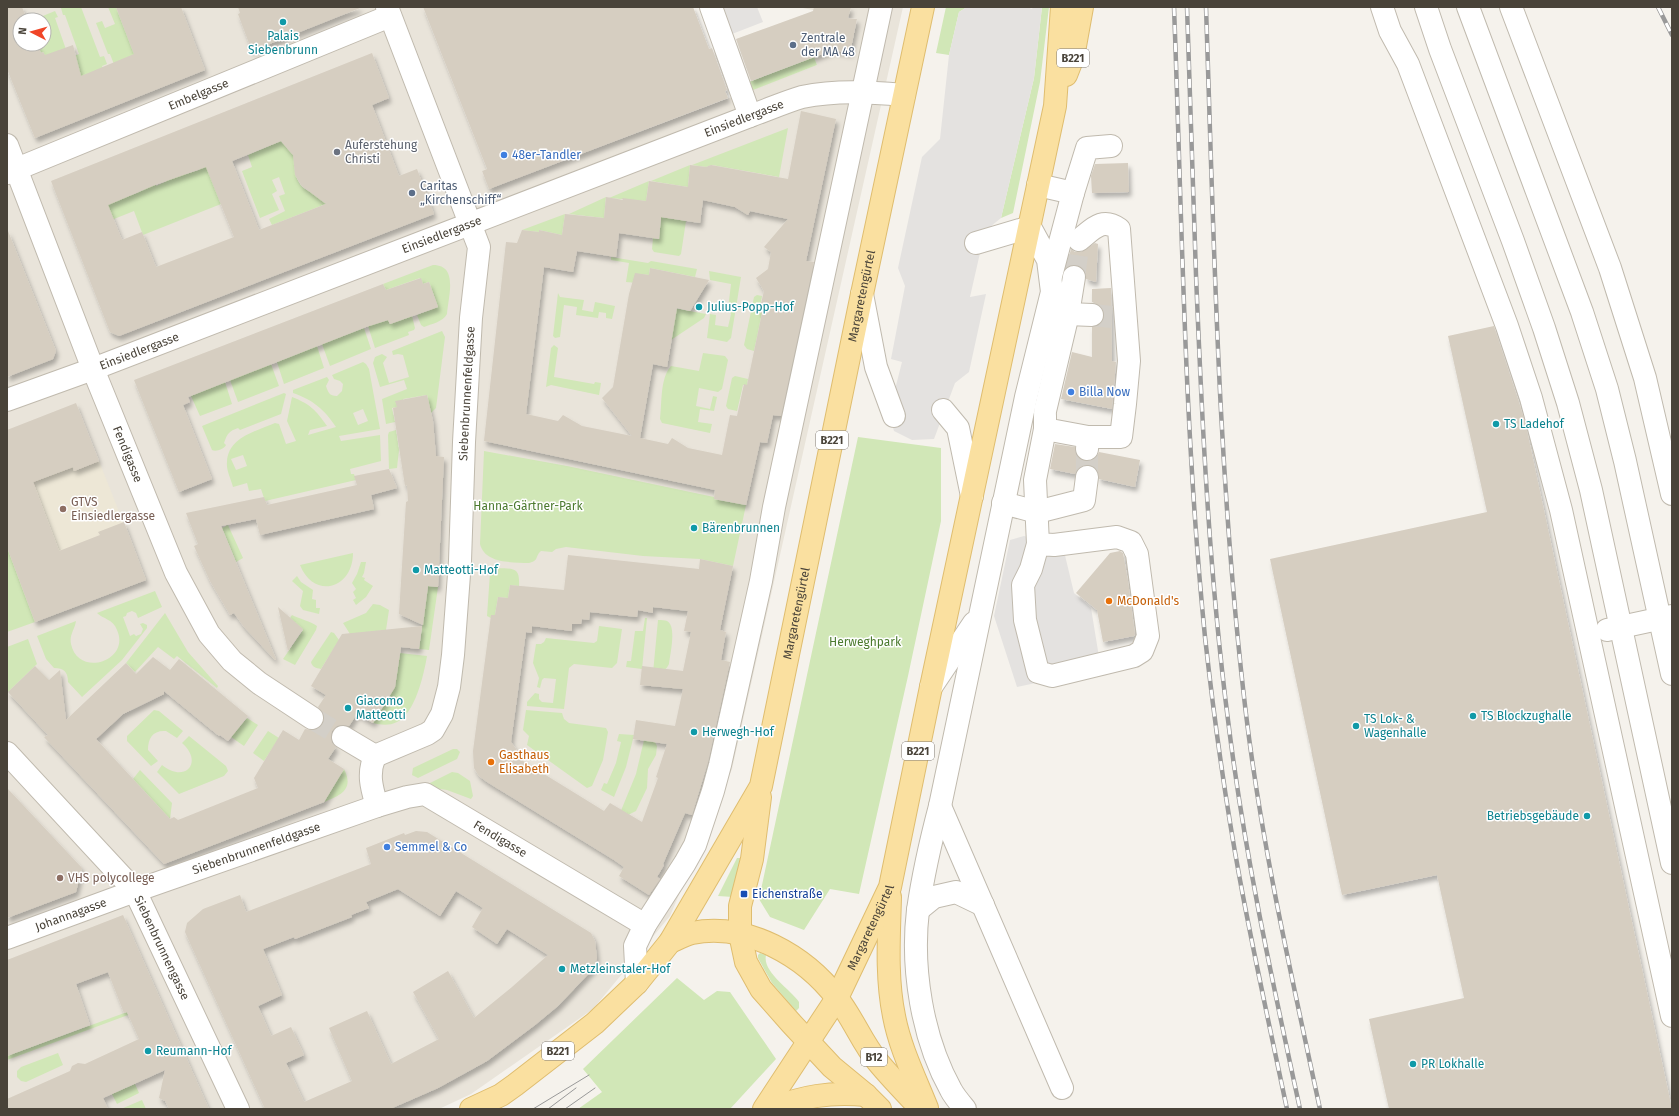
<svg xmlns="http://www.w3.org/2000/svg" width="1679" height="1116" font-family="'Fira Sans',sans-serif">
	<defs>
		<filter id="shadow"><feDropShadow dx="2.5" dy="4.5" stdDeviation="2" flood-color="#0004"/></filter>
	</defs>
	<rect width="100%" height="100%" fill="#f5f2ec"/>
	<path fill="#e9e4da" fill-rule="evenodd" d="M7 7H423L487 169 482 171 489 188 817 65 814 57 833 50 850 53 857 19 798 7H903L732 769 670 916 593 1009 471 1094 439 1109H7ZM20 20H44V44H20Z"/>
	<path fill="#ede7d6" d="M7 430 99 461 146 580 35 622 7 547Z"/>
	<path fill="#d1e7b7" fill-rule="evenodd" d="M64 7H81L100 57 104 56 107 64 102 66 104 71 82 80 47 60 43 52 41 53 37 44H44V20H33L55 11 58 17 55 18 69 58 79 54 65 15H63L61 8Z
		M108 7H116L140 69 115 67 110 54H108L96 23 102 21 105 28 115 24Z
		M946 7H967L959 12 949 55 936 53Z
		M1042 7H1049L1040 82 1013 213 1001 218 1034 78Z
		M814 57 817 65 753 90 749 82Z
		M788 128 779 177 712 165 706 167 692 165Z
		M281 141 292 154 295 155C293 167 295 186 309 191 317 194 339 194 349 195L272 225 269 219 285 211 279 196 285 194 279 177 272 180 277 191 272 194 279 210 260 218 242 171 252 167 248 155Z
		M205 162 221 204 143 235 134 211 109 221 106 204 137 193 155 183 156 186 167 181 166 177 184 170 186 174 199 170Z
		M690 165 688 187 651 181Z
		M649 181 646 201 609 198Z
		M606 197 604 218 569 214Z
		M565 214 562 235 539 230V232L522 230Z
		M661 217 686 221 681 254 679 256 654 252 652 249 653 238 659 239Z
		M611 257 648 263 651 261 697 269 695 277 650 268 649 275 640 274 638 283 626 282 629 263 611 260Z
		M433 265C459 265 448 297 447 314 443 322 431 324 424 327L421 325 417 315 438 307 429 282 423 284 420 278 386 290 383 284Z
		M709 271 741 277 731 338 727 342 707 338 710 314 716 315 715 325 728 327 731 314 728 309 731 284 710 280Z
		M558 293 560 297 584 300 582 310 593 312 595 302 615 306 612 319 606 318V313L599 312 598 318 576 315 577 307 564 305 560 337 555 338 553 336Z
		M757 295 762 296 759 312 762 313 754 351 747 349 744 345 754 297Z
		M663 306 706 314 704 318 671 340Z
		M412 316 415 328 414 330 408 332 409 335 375 348 368 326 388 320 390 324Z
		M364 328 371 349 330 366 322 344Z
		M442 331 445 337 436 408 431 413 427 395 403 399 404 406 392 408 395 422 386 424 382 399 407 389 404 380 380 387 373 363 375 357 382 354 387 357 383 363 389 383 409 377 403 355 398 354 393 355 392 351Z
		M554 345 558 348 554 377 594 384 595 382 601 383 599 395 551 385 546 387 551 348Z
		M317 346 324 368 284 384 277 362Z
		M703 353 725 356 728 360 722 389 718 392 699 388 696 406 710 409 713 396 717 397 714 411 700 409 698 422 712 424 710 433 662 423 660 419C662 403 660 378 671 366L699 371Z
		M363 362 366 364 369 369 380 429 339 436 341 441 380 435 381 461 350 469 351 474H354L356 480 265 501 261 489 249 491 247 483 233 487C231 479 226 470 227 462 228 437 257 431 275 423L279 424 286 444 296 441 287 421 292 397C310 404 316 410 327 426L310 430 308 435 336 427C324 409 313 400 293 393V390L327 377 329 380 326 386C328 392 329 396 337 396L342 391 343 384 340 381 334 379 332 375ZM363 409 368 421 358 425 353 413ZM243 455 247 466 236 470 231 459Z
		M271 364 279 386 238 402 230 380Z
		M735 376 748 379 747 385H743L737 411 728 409 726 406 732 378Z
		M225 382 232 404 200 416 191 396Z
		M284 393 286 394 281 414 240 430 238 428C229 431 227 434 224 443L226 445C224 449 216 452 212 450L202 426Z
		M396 430 399 450 397 468 389 469 388 435 389 432Z
		M858 437 941 448V521L908 676 859 894 830 889 804 930 770 917 759 899Z
		M484 451 567 466 714 497V499L746 505 733 566 700 559 643 556 566 547 556 549 552 552 541 551C535 556 539 561 529 563 512 562 485 564 480 544Z
		M228 525 243 558 236 562 222 528Z
		M7 547 35 622 7 632Z
		M353 553C353 589 314 600 300 565Z
		M361 562H366L364 573 362 577 365 578 364 580 373 586 366 597 356 605 353 600 356 598 353 592 356 589 352 583 357 574Z
		M497 568C514 569 520 567 519 586L510 585 508 598 498 597 495 615H491V618L487 616 490 573 492 569Z
		M297 576 301 582 313 590 312 599 316 600V608H320L319 614 303 610 300 606 303 591 292 581Z
		M428 586 438 587 429 650 419 649Z
		M155 591 162 607 138 618 136 613 132 611 127 613 126 616 123 617 130 636 134 634 136 636 141 634 143 629 140 624 143 623 147 625V628L122 660 82 697 68 682C68 672 64 668 54 668L46 659 37 636 76 621C75 629 69 635 71 644 78 678 131 661 117 630 113 619 103 619 97 613Z
		M373 604 380 605 389 610 386 630 350 634 343 623 366 613Z
		M165 613 188 652 218 686 217 688 177 656 174 659 158 647 135 672 126 663Z
		M292 615C298 618 312 622 317 626L316 630 295 665 283 659 303 630 290 618Z
		M645 618H647L642 669 626 667 627 661H631L635 631H643Z
		M658 620C661 620 665 620 667 621 677 626 670 654 669 664 665 672 661 672 653 673Z
		M599 626 622 629 617 663 612 668 574 664 569 668 564 709 527 706V702L535 693 539 694V699L542 702 553 703 556 679 544 678 542 680 540 688 537 687 539 678 533 663 536 644H541L544 642 546 638 594 643 597 641Z
		M331 632 334 633 339 640 321 669C316 668 312 667 311 662Z
		M28 639 37 664 8 692 7 647Z
		M400 653 427 656C424 674 415 714 397 722 389 726 381 725 373 723L395 687Z
		M154 710 159 711 183 731 177 738 166 731C153 730 148 738 148 750L158 761 151 766 127 741V736Z
		M526 710 562 713 564 719 569 723 606 728 608 732 603 760 592 786 587 788 527 745 529 736 523 730Z
		M247 718 258 725 244 746 231 737Z
		M268 731 279 738 264 761 253 753Z
		M619 734 634 735 626 767 614 797 601 790 604 783 607 784 616 763 621 742 617 741Z
		M189 736 226 766 228 771 224 776 179 794 157 772 162 765C185 784 204 762 182 743Z
		M653 738 657 746 656 755 648 769 647 788 636 811 628 815 620 813 636 774 644 740Z
		M453 749H457L460 752 457 759 418 778 412 775 413 768Z
		M344 769C354 789 342 795 324 802Z
		M140 770 172 803 170 819 133 779Z
		M452 772 458 773 470 781 473 796 471 799 447 790 427 787 428 784Z
		M737 858H741V860L733 897 718 896Z
		M760 953 766 955C762 972 790 989 799 1002V1008L796 1011 772 983 758 958V955Z
		M677 978 704 1000 717 991 730 992 776 1059 730 1109H578L602 1092 583 1069Z
		M127 1012 128 1015 7 1060V1056Z
		M58 1053 63 1065 26 1082 21 1081 17 1077V1071L21 1067Z
		M135 1084 139 1093 117 1104 112 1094Z
		M142 1100 146 1109H121Z"/>
	<path fill="#e4e2e0" d="M722 7H757L763 22 732 34Z
		M967 7H1029L1031 9 1035 7H1042L1034 78 1001 218 985 231 970 297 986 294 969 372 955 383 934 439 912 440 894 431 889 413 902 362 891 359 905 286 898 268 922 157 940 139 949 55 959 12Z
		M1024 536 1063 547 1074 593 1091 608 1099 657 1045 681 1017 687 994 616 1010 540Z"/>
	<path fill="#d6cec1" fill-rule="evenodd" filter="url(#shadow)" d="M7 7H22L27 20H20V44H37L41 53 43 52 45 55 73 45 81 76 134 54 116 7H181L205 70 35 138 7 69Z
		M238 7H359L360 8 252 51 238 14 240 13Z
		M423 7H693L709 49 712 48 727 90 725 91 728 98 489 189 482 171 487 169Z
		M814 7H851L848 18 857 19 850 53 833 50 751 81 736 39 813 11Z
		M372 53 389 98 372 105 399 176 417 169 434 214 119 336 110 332 51 181ZM281 141 293 155 295 175 302 186 326 204 259 230 232 161ZM206 167 234 237 156 267 142 232 122 240 108 205 155 185Z
		M801 111 836 119 806 261 814 262 781 416 773 415 767 443 760 442 746 505 714 499 715 490 484 441 506 242 517 243 522 230 539 232V230L562 235 565 214 604 218 606 197 623 200 622 198 646 201 649 181 688 187 690 165 706 167 711 165 788 179ZM703 200 735 207 748 215 750 211 788 219 764 247 771 252 768 269 756 278 764 291 759 312 762 313 747 385 744 384 737 416 730 415 722 455 688 448 672 438 668 444 640 438 653 364 667 367 677 308 690 311 709 280 650 268 649 275 635 273 629 294 613 387 602 398 632 436 582 426 563 415 558 421 526 414 544 267 573 272 577 251 616 257 619 233 659 239 661 217 700 223Z
		M1128 163 1129 192 1092 193 1091 176 1095 164Z
		M7 231H8L56 351 53 359 7 377Z
		M1095 243 1098 244 1096 282 1086 279V273L1082 267 1076 265H1070L1066 268 1071 249 1075 252H1081Z
		M421 278 423 284 429 282 438 307 390 324 388 320 366 327 188 397 190 402 183 405 212 479 179 492 134 380 383 284 386 290Z
		M1111 288 1112 361 1116 362 1112 409 1061 399 1072 352 1092 357V327L1098 326 1102 322 1104 316 1103 310 1099 305 1092 302V289Z
		M1494 326 1519 402 1526 426 1672 1109H1389L1369 1019 1464 998 1437 875 1342 895 1270 559 1487 512 1448 336Z
		M427 395 433 421 436 456 444 457 438 587 428 586 423 625 399 614 406 502 408 501 407 485 405 486 393 408 397 407 395 401Z
		M76 403 99 461 74 471 73 467 33 482 59 551 100 535 98 532 124 522 146 580 35 622 7 547V430Z
		M1055 444 1075 447 1076 455 1080 459 1086 461 1093 460 1097 456 1099 452 1140 460 1135 487 1099 479 1098 472 1094 467 1089 465 1082 466 1077 469 1075 474 1050 469Z
		M389 469 397 488 371 495 374 509 260 535 256 519 221 526 276 659 275 660 244 627 234 613 230 615 210 581 194 546 198 544 186 513 264 497 267 505 357 485 354 476Z
		M1120 551 1123 553 1128 581 1135 634 1134 636 1103 642 1097 610 1076 593 1110 553Z
		M568 555 699 569 700 559 733 566 720 630 726 632 721 660 730 662 708 762 692 815 685 813 663 864 664 865 657 877 660 879 649 895 619 876 624 867 614 860 487 782 479 776 474 768 473 751 491 615H495L498 597 508 598 510 585 564 590ZM653 607 688 611 684 631 691 632 683 671 642 666 640 685 683 689 675 726 636 720 633 739 667 744 656 777 658 778 642 822 610 803 604 811 518 758 516 749 511 742 526 632 532 633V626L572 631V624H581L582 619 589 620 590 612 637 617 638 610 653 613Z
		M278 607 303 629 288 651Z
		M422 626 419 649 401 647 395 687 373 723 357 714 349 726 343 725 337 726 332 731 331 737 332 743 336 747 328 759 344 769 324 802 164 864 44 737 48 735 8 692 35 666 49 680 60 670 66 720 126 663 136 674 153 657 170 670 179 659 248 716 228 741 220 735 219 736 164 691V694L123 714 96 739 170 819 174 817 178 820 258 788 254 778 283 730 299 740 305 729 312 730 317 729 322 725 324 719 323 713 318 707 326 695 311 686 342 634Z
		M7 788 82 868 76 892 7 918Z
		M416 831 427 832 591 933 595 941 597 958 594 968 558 1006 535 1025 487 1061 438 1088 390 1109H265L185 932 187 923 203 909 240 895 246 912 371 864 366 848 404 833 405 835ZM398 889 440 916 456 891 483 908 472 927 497 944 507 929 548 955 512 987 474 1018 448 971 413 992 439 1039 391 1064 367 1011 329 1028 352 1081 304 1102 286 1063 304 1055 291 1027 271 1036 258 1006 282 995 263 949 294 937 295 939 352 917 351 915 369 908 366 902Z
		M123 915 209 1109H169L165 1101 159 1098 165 1070 103 1098 108 1109H7V1099L70 1071 72 1066 78 1063 85 1064 139 1039 127 1012 124 1013 108 972 76 984 90 1025 7 1056V960Z"/>
	<g fill="none" stroke-linecap="round" stroke-linejoin="round">
		<path stroke="#d3cfc8" stroke-width="22" stroke-dasharray="22 11" stroke-linecap="butt" d="M1074 277 1079 240
			M1092 315 1112 317
			M1087 477V449
			M312 718 343 737"/>
		<defs>
			<g id="minor">
				<path d="M711 7 750 116"/>
				<path d="M1382 7 1390 31 1408 64 1507 326 1531 398 1561 510 1672 1016"/>
				<path d="M1426 7 1440 49 1513 241 1544 328 1568 403 1591 490 1672 863"/>
				<path d="M1468 7 1582 312 1607 389 1625 461 1672 674"/>
				<path d="M1511 7 1610 268 1645 378 1672 494"/>
				<path id="s1" d="M7 145 93 369 176 573 209 634 232 661 259 683 312 718"/>
				<path id="s2" d="M7 173 390 16"/>
				<path d="M1038 185 1073 193"/>
				<path d="M1079 240C1093 229 1102 217 1119 229L1129 361 1125 404 1121 437H1088"/>
				<path d="M1051 276 1073 193 1087 148 1111 146"/>
				<path d="M862 294 876 367 894 416"/>
				<path d="M1068 314 1092 315"/>
				<path id="s3" d="M7 400 93 369 750 116C767 110 785 102 802 97 836 90 870 92 904 95"/>
				<path d="M943 410 958 428 972 496"/>
				<path d="M1045 411 1068 314 1074 277"/>
				<path d="M1045 416V429L1088 437 1087 449"/>
				<path d="M1003 503 1037 512 1084 500 1087 477"/>
				<path d="M1038 544 1054 545 1117 537 1131 542 1137 554 1148 636 1142 651 1134 656 1052 676 1038 672 1025 620 1023 585 1031 569 1038 544 1035 480 1045 429"/>
				<path d="M1607 630 1672 616"/>
				<path d="M931 687 974 623"/>
				<path d="M343 737 375 756"/>
				<path id="s4" d="M7 753 135 891 238 1109"/>
				<path id="s5" d="M375 756 427 734 433 730 442 714 449 687 453 655 460 561 464 442 471 318 479 247 387 7"/>
				<path d="M375 756C367 774 372 789 377 806"/>
				<path d="M940 806 1062 1088"/>
				<path d="M918 910 934 897 956 892 983 905"/>
				<path id="s6" d="M7 938 135 891 377 806 407 797 425 794 645 925"/>
				<path d="M637 983 635 946 645 925 685 863 695 845 713 791 720 765 761 581 774 507 881 7"/>
				<path d="M965 1109C960 1103 954 1096 951 1090 922 1038 911 968 918 910 923 875 931 840 940 806L1026 397 1052 292 1048 260 1030 227 976 243"/>
			</g>
			<g id="major">
				<path d="M1066 75 1073 57 1082 7"/>
				<path d="M760 797 752 859 740 906V934L746 962 761 989 791 1023 832 1067 866 1095 880 1109"/>
				<path d="M890 897C889 936 886 977 894 1016 900 1048 915 1078 927 1108"/>
				<path d="M670 942C677 939 685 935 692 933 747 922 805 956 837 998 853 1018 862 1043 878 1062 892 1079 907 1094 921 1109"/>
				<path id="s7" d="M471 1109 501 1095 515 1085 595 1023 637 983 670 942 761 786 862 294 923 7"/>
				<path id="s8" d="M764 1109 837 998 890 887 931 687 1055 106 1062 7"/>
				<path d="M770 1109C805 1096 828 1092 866 1095"/>
			</g>
		</defs>
		<use href="#minor" stroke="#c0baae" stroke-width="24"/>
		<use href="#major" stroke="#dfbd6f" stroke-width="24"/>
		<use href="#minor" stroke="#fff" stroke-width="22"/>
		<use href="#major" stroke="#fae0a0" stroke-width="22"/>
		<path stroke="#999" stroke-width="1" d="M533 1109 589 1075
			M548 1109 576 1088
			M565 1109 595 1088"/>
		<defs>
			<path id="rail" d="M1174 7C1182 217 1184 428 1205 637 1214 718 1225 799 1240 880 1254 956 1271 1033 1287 1109
				M1187 7C1190 96 1193 185 1196 275 1202 423 1209 572 1228 720 1244 851 1272 980 1300 1109
				M1206 7C1214 243 1218 480 1246 714 1262 847 1292 978 1320 1109
				M1658 7 1672 35"/>
		</defs>
		<use href="#rail" stroke="#999" stroke-width="4.5"/>
		<use href="#rail" stroke="#fff" stroke-width="3" stroke-dasharray="9" stroke-linecap="butt"/>
	</g>
	<g fill="#0f9aa8" stroke="#fff" stroke-width="1.5">
		<circle cx="283" cy="22" r="4"/>
		<circle cx="699" cy="307" r="4"/>
		<circle cx="1496" cy="424" r="4"/>
		<circle cx="694" cy="528" r="4"/>
		<circle cx="416" cy="570" r="4"/>
		<circle cx="348" cy="708" r="4"/>
		<circle cx="1473" cy="716" r="4"/>
		<circle cx="1356" cy="726" r="4"/>
		<circle cx="694" cy="732" r="4"/>
		<circle cx="1587" cy="816" r="4"/>
		<circle cx="562" cy="969" r="4"/>
		<circle cx="148" cy="1051" r="4"/>
		<circle cx="1413" cy="1064" r="4"/>
	</g>
	<g fill="#5c6f8a" stroke="#fff" stroke-width="1.5">
		<circle cx="793" cy="45" r="4"/>
		<circle cx="412" cy="193" r="4"/>
	</g>
	<circle fill="#6b7280" stroke="#fff" stroke-width="1.5" cx="337" cy="152" r="4"/>
	<g fill="#3f7fe0" stroke="#fff" stroke-width="1.5">
		<circle cx="504" cy="155" r="4"/>
		<circle cx="1071" cy="392" r="4"/>
		<circle cx="387" cy="847" r="4"/>
	</g>
	<g fill="#8d6e63" stroke="#fff" stroke-width="1.5">
		<circle cx="63" cy="509" r="4"/>
		<circle cx="60" cy="878" r="4"/>
	</g>
	<g fill="#e8710a" stroke="#fff" stroke-width="1.5">
		<circle cx="1109" cy="601" r="4"/>
		<circle cx="491" cy="762" r="4"/>
	</g>
	<rect fill="#1a4fb4" stroke="#fff" stroke-width="1.5" x="740" y="890" width="8" height="8" rx="2"/>
	<g text-anchor="middle" dominant-baseline="central" stroke-width="3" stroke-linejoin="round" paint-order="stroke">
		<g fill="#fff" stroke="#807b74" stroke-width="1">
			<rect x="1057" y="49" width="32" height="18" rx="3"/>
			<rect x="816" y="431" width="32" height="18" rx="3"/>
			<rect x="902" y="742" width="32" height="18" rx="3"/>
			<rect x="542" y="1042" width="32" height="18" rx="3"/>
			<rect x="861" y="1048" width="26" height="18" rx="3"/>
		</g>
		<g font-size="11" font-weight="bold" fill="#494339">
			<text x="1073" y="58">B221</text>
			<text x="832" y="440">B221</text>
			<text x="918" y="751">B221</text>
			<text x="558" y="1051">B221</text>
			<text x="874" y="1057">B12</text>
		</g>
		<g font-size="12" fill="#0d838f" stroke="#fff" text-anchor="start">
			<text x="283" y="36" text-anchor="middle">Palais<tspan x="283" dy="14">Siebenbrunn</tspan></text>
			<text x="707" y="307">Julius-Popp-Hof</text>
			<text x="1504" y="424">TS Ladehof</text>
			<text x="702" y="528">Bärenbrunnen</text>
			<text x="424" y="570">Matteotti-Hof</text>
			<text x="356" y="701">Giacomo<tspan x="356" dy="14">Matteotti</tspan></text>
			<text x="1481" y="716">TS Blockzughalle</text>
			<text x="1364" y="719">TS Lok- &amp;<tspan x="1364" dy="14">Wagenhalle</tspan></text>
			<text x="702" y="732">Herwegh-Hof</text>
			<text x="1579" y="816" text-anchor="end">Betriebsgebäude</text>
			<text x="570" y="969">Metzleinstaler-Hof</text>
			<text x="156" y="1051">Reumann-Hof</text>
			<text x="1421" y="1064">PR Lokhalle</text>
		</g>
		<g font-size="12" fill="#4e5e75" stroke="#fff" text-anchor="start">
			<text x="801" y="38">Zentrale<tspan x="801" dy="14">der MA 48</tspan></text>
			<text x="420" y="186">Caritas<tspan x="420" dy="14">„Kirchenschiff“</tspan></text>
		</g>
		<g font-size="12" fill="#494339" stroke="#fff">
			<text stroke="none"><textPath href="#s2" startOffset="207">Embelgasse</textPath></text>
			<text stroke="none"><textPath href="#s3" startOffset="789">Einsiedlergasse</textPath></text>
			<text stroke="none"><textPath href="#s3" startOffset="465">Einsiedlergasse</textPath></text>
			<text stroke="none"><textPath href="#s7" startOffset="943">Margaretengürtel</textPath></text>
			<text stroke="none"><textPath href="#s3" startOffset="141">Einsiedlergasse</textPath></text>
			<text stroke="none"><textPath href="#s5" startOffset="404">Siebenbrunnenfeldgasse</textPath></text>
			<text stroke="none"><textPath href="#s1" startOffset="332">Fendigasse</textPath></text>
			<text stroke="none"><textPath href="#s7" startOffset="619">Margaretengürtel</textPath></text>
			<text stroke="none"><textPath href="#s6" startOffset="530">Fendigasse</textPath></text>
			<text stroke="none"><textPath href="#s6" startOffset="265">Siebenbrunnenfeldgasse</textPath></text>
			<text stroke="none"><textPath href="#s6" startOffset="68">Johannagasse</textPath></text>
			<text stroke="none"><textPath href="#s8" startOffset="211">Margaretengürtel</textPath></text>
			<text stroke="none"><textPath href="#s4" startOffset="251">Siebenbrunnengasse</textPath></text>
		</g>
		<g font-size="12" fill="#5b616d" stroke="#fff" text-anchor="start">
			<text x="345" y="145">Auferstehung<tspan x="345" dy="14">Christi</tspan></text>
		</g>
		<g font-size="12" fill="#366cbe" stroke="#fff" text-anchor="start">
			<text x="512" y="155">48er-Tandler</text>
			<text x="1079" y="392">Billa Now</text>
			<text x="395" y="847">Semmel &amp; Co</text>
		</g>
		<g font-size="12" fill="#785e54" stroke="#fff" text-anchor="start">
			<text x="71" y="502">GTVS<tspan x="71" dy="14">Einsiedlergasse</tspan></text>
			<text x="68" y="878">VHS polycollege</text>
		</g>
		<g font-size="12" fill="#4b7a2e" stroke="#fff">
			<text x="528" y="506">Hanna-Gärtner-Park</text>
			<text x="865" y="642">Herweghpark</text>
		</g>
		<g font-size="12" fill="#c56008" stroke="#fff" text-anchor="start">
			<text x="1117" y="601">McDonald's</text>
			<text x="499" y="755">Gasthaus<tspan x="499" dy="14">Elisabeth</tspan></text>
		</g>
		<g font-size="12" fill="#164399" stroke="#fff" text-anchor="start">
			<text x="752" y="894">Eichenstraße</text>
		</g>
	</g>
	<rect width="1679" height="1116" fill="none" stroke="#494339" stroke-width="16"/>
	<g transform="translate(32 32) rotate(276)"><circle r="19" fill="#ffffff" stroke="#b6b4b0"/>
	<path d="M0-3L7 15L0 10L-7 15Z" fill="#f04527"/>
	<text y="-6" font-size="11" font-weight="bold" text-anchor="middle" fill="#494339">N</text>
	</g>
</svg>
